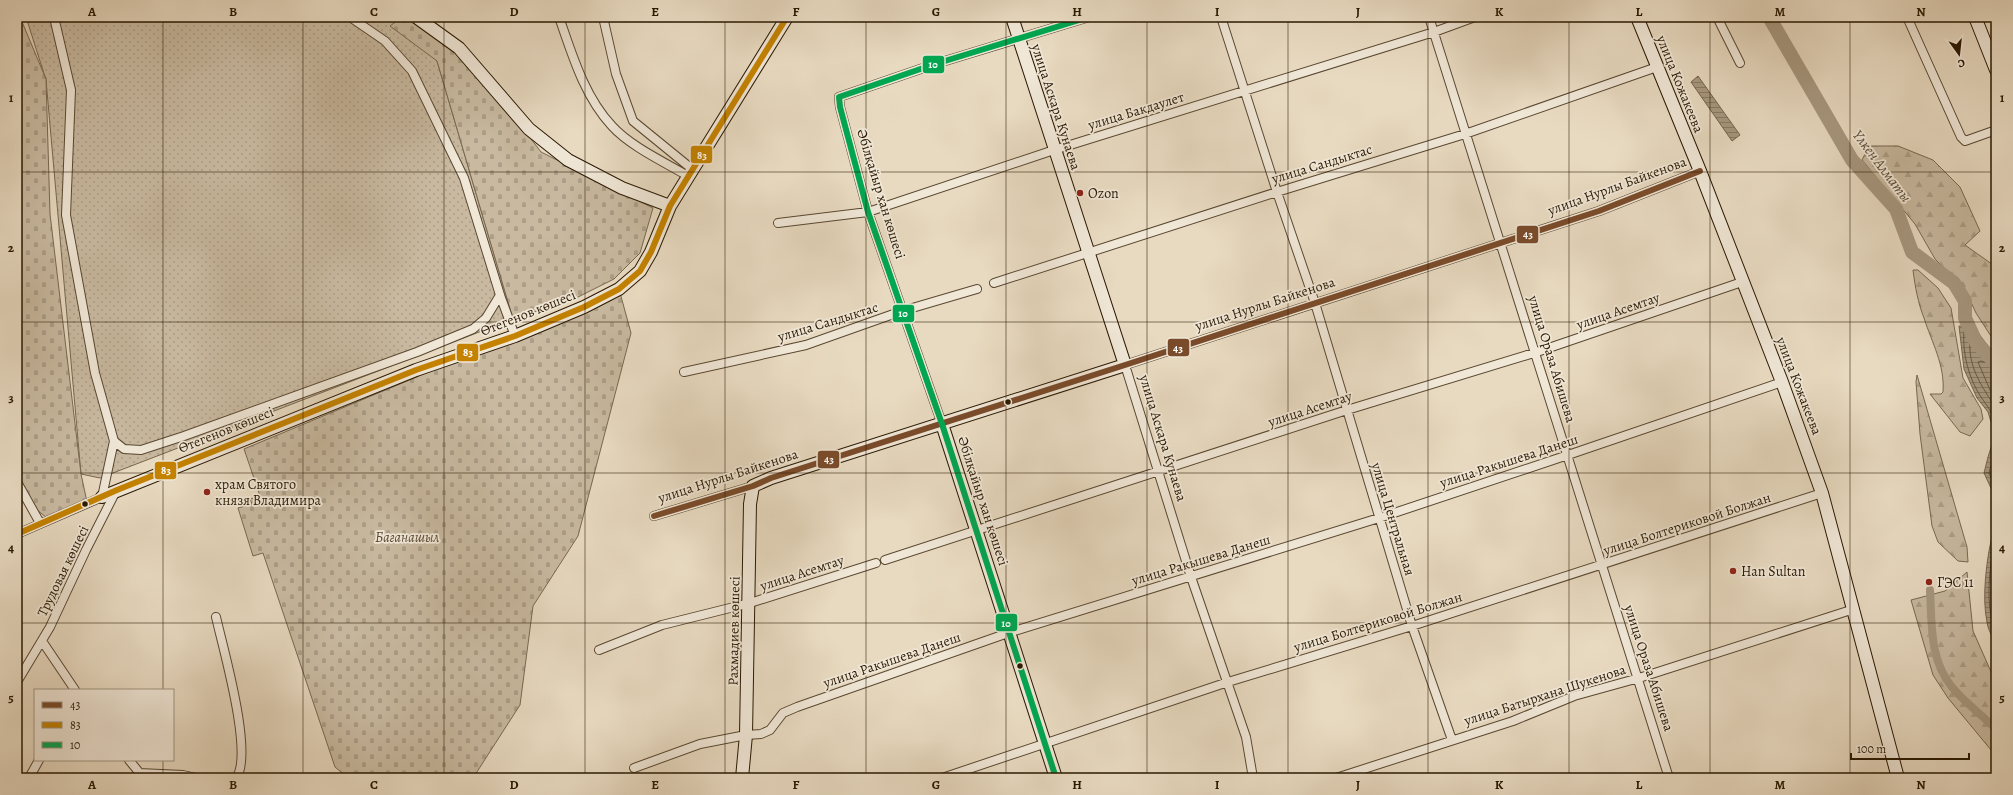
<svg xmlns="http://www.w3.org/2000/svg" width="2013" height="795" font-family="Alegreya,serif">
	<defs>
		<pattern id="grass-dots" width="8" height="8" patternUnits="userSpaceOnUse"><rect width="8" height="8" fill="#c8b9a0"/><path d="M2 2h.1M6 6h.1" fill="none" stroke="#ac9e88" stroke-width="1.8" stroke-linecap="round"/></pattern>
		<pattern id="forest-firs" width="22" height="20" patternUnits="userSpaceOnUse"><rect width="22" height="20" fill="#c8b9a0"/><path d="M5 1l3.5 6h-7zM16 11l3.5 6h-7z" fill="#ac9e88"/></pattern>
		<pattern id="cemetery-stones" width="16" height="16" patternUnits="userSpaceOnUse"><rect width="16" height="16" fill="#c8b9a0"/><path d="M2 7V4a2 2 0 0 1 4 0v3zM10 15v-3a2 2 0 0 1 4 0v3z" fill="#ac9e88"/></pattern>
		<pattern id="water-rules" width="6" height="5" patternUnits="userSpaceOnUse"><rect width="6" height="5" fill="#a79880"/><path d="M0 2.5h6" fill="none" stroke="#887b66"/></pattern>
	</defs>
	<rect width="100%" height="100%" fill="#e8dac1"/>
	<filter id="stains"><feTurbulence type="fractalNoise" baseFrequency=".005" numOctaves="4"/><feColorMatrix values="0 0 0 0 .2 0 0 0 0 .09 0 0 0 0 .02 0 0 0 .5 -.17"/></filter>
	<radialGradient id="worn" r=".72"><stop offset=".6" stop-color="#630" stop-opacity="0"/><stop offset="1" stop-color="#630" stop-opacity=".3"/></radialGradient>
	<path fill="url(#grass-dots)" stroke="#786850" d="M26 17H393L437 61 513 319 100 478 81 474 46 80Z"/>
	<path fill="url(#forest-firs)" stroke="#786850" d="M1869 146H1898L1933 160 1960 187 1980 231 1965 245 1996 267V344L1976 313 1962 283 1956 280 1935 259 1915 224 1862 160Z
		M1913 270H1918L1938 288 1951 308 1963 378 1981 409 1983 419 1970 436 1960 432 1930 394H1941L1943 392C1945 365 1932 343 1924 318 1918 303 1915 286 1913 270Z
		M1917 375 1967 547 1968 562 1958 561 1938 542 1932 526 1920 434 1916 382Z
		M1967 572 1973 631 1996 683V756L1948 698 1933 675 1911 600 1945 591Z"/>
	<path fill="url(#cemetery-stones)" stroke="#786850" d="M17 17H20L46 79 50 214 81 474 87 502 46 517 37 510 17 476Z
		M402 17H413L486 80 541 152 653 208 640 253 614 279 574 299 513 319 437 61 390 26Z
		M619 289 631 333 578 536 533 606 520 705 473 778H348L335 767 263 553 253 556 238 508 252 504 250 499 260 496 244 449 515 336Z"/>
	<path fill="url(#water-rules)" stroke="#75654d" d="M1698 76 1740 135 1732 141 1691 82Z
		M1959 326H1973L1991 350 1996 352V499L1984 473 1988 457 1995 435 1988 412 1977 398 1964 369Z
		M1991 541 1996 543V645C1993 638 1988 630 1987 622 1982 599 1986 564 1991 541Z"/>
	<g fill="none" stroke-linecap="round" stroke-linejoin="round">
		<path stroke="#685840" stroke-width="1" d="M1996 355 1988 352 1972 330 1964 331C1962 353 1969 379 1981 397 1988 407 1992 412 1996 424
			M1996 360 1986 357 1973 341H1970C1968 367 1982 387 1996 408
			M1996 366 1981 361 1978 362 1990 390 1996 398
			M1996 445 1989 473 1996 490
			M1996 546 1994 548C1988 573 1986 610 1996 635
			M1996 561V621"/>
		<path stroke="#a79880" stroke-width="8" d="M1930 590C1932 623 1929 659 1952 687 1964 702 1982 715 1996 729"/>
		<path stroke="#a79880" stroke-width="14" d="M1769 17 1852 160 1896 209 1912 252 1954 283 1965 301V318L1976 342 1996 364"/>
		<defs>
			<path id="street" d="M350 17 385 41 412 71 464 178 500 295 515 336
				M559 17C572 54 584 96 612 126 630 146 664 162 688 176
				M603 17 616 74 633 121 692 169
				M1221 17 1277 192 1315 303 1412 626 1452 740
				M1429 17C1509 271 1591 524 1669 778
				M1717 17 1740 63
				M1907 17 1961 137 1965 141 1996 130
				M778 223 868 212 1054 150 1434 32 1475 17
				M994 283 1277 192 1465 134 1657 67
				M684 372 806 345 902 311 977 289
				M942 424 868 212 840 107 839 97 935 64 1089 17
				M114 441 124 449 141 450 184 436 417 352 473 329 486 318 500 295
				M17 482 40 523
				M654 516 753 486
				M17 534 102 497 114 441 95 373 66 215 71 90 54 17
				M885 560 1347 410 1537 352 1742 282
				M216 617C223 648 254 755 236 778
				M42 641 75 690
				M599 650 662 625 750 603 876 563
				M17 682 50 627 86 550 116 491
				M129 760 138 771 141 777
				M634 768 700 744 746 735 761 734 770 730 783 713 797 707 1008 633 1379 518 1568 455 1782 382
				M139 773 183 775 196 778
				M29 778 39 760
				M942 778 1228 682 1412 626 1822 493
				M1253 778 1246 737 1191 577 1125 365 1599 211 1700 171
				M1336 778 1513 721 1574 696 1639 678 1854 609"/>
			<path id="secondary" d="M416 17 459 48 529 129 568 160 622 188 670 206
				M1637 17 1700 171 1782 382 1822 493 1898 778
				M1975 17 1996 70
				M942 424 1056 778
				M102 497 416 370 515 336 584 307 619 289 640 271 651 252 670 206 787 17
				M742 778 746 735 750 504 753 486 771 478 1125 365 1012 17"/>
		</defs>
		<use href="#street" stroke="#594831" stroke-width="10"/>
		<use href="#secondary" stroke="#291801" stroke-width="14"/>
		<use href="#street" stroke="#f0e7d7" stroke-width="8"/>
		<use href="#secondary" stroke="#f0e7d7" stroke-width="12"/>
		<defs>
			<path id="bus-1" d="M654 516 753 486 771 478 1125 365 1599 211 1700 171"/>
			<path id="bus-2" d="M17 534 117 490 416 370 515 336 584 307 619 289 640 271 651 252 670 206 787 17"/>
			<path id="bus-3" d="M1056 778 942 424 868 212 840 107 839 97 935 64 1089 17"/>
		</defs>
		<use href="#bus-1" stroke="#f0e7d7" stroke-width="9"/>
		<use href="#bus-2" stroke="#f0e7d7" stroke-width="9"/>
		<use href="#bus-3" stroke="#f0e7d7" stroke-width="9"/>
		<use href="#bus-1" stroke="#7a4b2a" stroke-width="6"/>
		<use href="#bus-2" stroke="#c48200" stroke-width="6"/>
		<use href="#bus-3" stroke="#00a651" stroke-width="6"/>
	</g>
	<path fill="none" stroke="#291801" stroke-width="1" stroke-opacity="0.55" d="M163 17V690M303 17V778M444 17V778M585 17V778M725 17V778M866 17V778M1006 17V778M1147 17V778M1288 17V778M1428 17V778M1569 17V778M1710 17V778M1850 17V778M17 172H1996M17 322H1996M17 473H1996M17 623H1996M163 760V778"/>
	<g fill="#8f2418" stroke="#f0e7d7" stroke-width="1.5">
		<circle cx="1080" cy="193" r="4"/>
		<circle cx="207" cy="492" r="4"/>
		<circle cx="1733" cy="571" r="4"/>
		<circle cx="1929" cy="582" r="4"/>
	</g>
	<g fill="#291801" stroke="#f0e7d7" stroke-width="1.5">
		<circle cx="1008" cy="402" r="3.5"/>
		<circle cx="85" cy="504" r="3.5"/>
		<circle cx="1020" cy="666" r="3.5"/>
	</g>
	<g text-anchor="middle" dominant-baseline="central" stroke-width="3.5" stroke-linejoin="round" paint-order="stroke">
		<g font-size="14" fill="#291801" stroke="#f0e7d7">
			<text transform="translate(1680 84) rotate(68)">улица Кожакеева</text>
			<text transform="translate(1056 107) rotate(72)">улица Аскара Кунаева</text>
			<text transform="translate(1136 111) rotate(-17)">улица Бакдаулет</text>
			<text transform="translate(1322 164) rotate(-17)">улица Сандыктас</text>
			<text transform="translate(1617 186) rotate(-20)">улица Нурлы Байкенова</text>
			<text transform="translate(881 194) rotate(73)">Әбілқайыр хан көшесі</text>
			<text transform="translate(1265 304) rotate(-18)">улица Нурлы Байкенова</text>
			<text transform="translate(1618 311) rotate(-19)">улица Асемтау</text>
			<text transform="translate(528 313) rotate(-22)">Өтегенов көшесі</text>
			<text transform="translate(828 322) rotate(-17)">улица Сандыктас</text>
			<text transform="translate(1552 359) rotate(73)">улица Ораза Абишева</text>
			<text transform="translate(1799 386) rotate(69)">улица Кожакеева</text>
			<text transform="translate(1310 409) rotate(-18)">улица Асемтау</text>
			<text transform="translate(226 430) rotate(-22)">Өтегенов көшесі</text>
			<text transform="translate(1163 438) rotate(73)">улица Аскара Кунаева</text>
			<text transform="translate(1509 461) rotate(-18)">улица Ракышева Данеш</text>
			<text transform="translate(728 476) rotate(-18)">улица Нурлы Байкенова</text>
			<text transform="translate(983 501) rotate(72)">Әбілқайыр хан көшесі</text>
			<text transform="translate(1393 519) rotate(73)">улица Центральная</text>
			<text transform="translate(1687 524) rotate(-18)">улица Болтериковой Болжан</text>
			<text transform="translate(1201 560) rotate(-17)">улица Ракышева Данеш</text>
			<text transform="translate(63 571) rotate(-64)">Трудовая көшесі</text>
			<text transform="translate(802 573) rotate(-18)">улица Асемтау</text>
			<text transform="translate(1378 622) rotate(-17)">улица Болтериковой Болжан</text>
			<text transform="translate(734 631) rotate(-89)">Рахмадиев көшесі</text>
			<text transform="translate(892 660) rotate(-19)">улица Ракышева Данеш</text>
			<text transform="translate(1649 668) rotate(72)">улица Ораза Абишева</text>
			<text transform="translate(1545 695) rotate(-18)">улица Батырхана Шукенова</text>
		</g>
		<g font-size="14" fill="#291801" stroke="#f0e7d7" text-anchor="start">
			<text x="1088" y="193">Ozon</text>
			<text x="215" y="484">храм Святого<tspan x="215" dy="16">князя Владимира</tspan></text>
			<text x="1741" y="571">Han Sultan</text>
			<text x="1937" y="582">ГЭС 11</text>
		</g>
		<g font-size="14" font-style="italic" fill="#594831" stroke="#f0e7d7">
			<text x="407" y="537">Бағанашыл</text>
		</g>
		<g font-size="15" font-style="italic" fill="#5b4b34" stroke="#f0e7d7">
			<text transform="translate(1882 166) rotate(53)">Үлкен Алматы</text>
		</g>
	</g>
	<g stroke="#f0e7d7" stroke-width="1.5">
		<rect x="922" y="55" width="23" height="19" rx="4" fill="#00a651"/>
		<rect x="690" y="145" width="23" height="19" rx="4" fill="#c48200"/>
		<rect x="1516" y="225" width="23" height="19" rx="4" fill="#7a4b2a"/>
		<rect x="892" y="304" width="23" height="19" rx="4" fill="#00a651"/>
		<rect x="1167" y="338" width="23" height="19" rx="4" fill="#7a4b2a"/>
		<rect x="456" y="343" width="23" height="19" rx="4" fill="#c48200"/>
		<rect x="817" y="450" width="23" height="19" rx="4" fill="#7a4b2a"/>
		<rect x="154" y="461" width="23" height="19" rx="4" fill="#c48200"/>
		<rect x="995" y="613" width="23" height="19" rx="4" fill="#00a651"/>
	</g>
	<g font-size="11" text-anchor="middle" font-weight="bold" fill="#fff">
		<text x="933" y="68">10</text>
		<text x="702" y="159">83</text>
		<text x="1528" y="238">43</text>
		<text x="903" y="317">10</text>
		<text x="1178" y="352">43</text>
		<text x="468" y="356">83</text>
		<text x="829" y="463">43</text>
		<text x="166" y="474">83</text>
		<text x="1006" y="627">10</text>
	</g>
	<rect width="2013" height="795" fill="none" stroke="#e8dac1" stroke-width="44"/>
	<rect x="34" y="689" width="140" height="72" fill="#f0e7d7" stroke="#a09481"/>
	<rect x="42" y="702" width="20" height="6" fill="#7a4b2a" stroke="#a09481"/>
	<text x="70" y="709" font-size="12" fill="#291801">43</text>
	<rect x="42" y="722" width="20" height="6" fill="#c48200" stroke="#a09481"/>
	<text x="70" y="729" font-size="12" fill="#291801">83</text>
	<rect x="42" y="742" width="20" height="6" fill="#00a651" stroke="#a09481"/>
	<text x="70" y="749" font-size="12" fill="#291801">10</text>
	<g transform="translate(1959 54) rotate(165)" stroke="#f0e7d7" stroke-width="3" paint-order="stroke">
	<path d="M0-3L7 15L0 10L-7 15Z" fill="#291801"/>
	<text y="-6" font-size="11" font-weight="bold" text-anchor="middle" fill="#291801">С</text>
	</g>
	<path d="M1851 753v6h118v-6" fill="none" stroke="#291801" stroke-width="2"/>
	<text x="1857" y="753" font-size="12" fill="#291801" stroke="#f0e7d7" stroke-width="3" paint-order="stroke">100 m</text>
	<rect x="22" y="22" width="1969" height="751" fill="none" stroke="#291801" stroke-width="1.5"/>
	<g font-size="13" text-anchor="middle" font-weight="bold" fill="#291801">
		<text x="92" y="16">A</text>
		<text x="233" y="16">B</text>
		<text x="374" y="16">C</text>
		<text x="514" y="16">D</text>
		<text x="655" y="16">E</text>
		<text x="796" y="16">F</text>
		<text x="936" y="16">G</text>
		<text x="1077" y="16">H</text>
		<text x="1217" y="16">I</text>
		<text x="1358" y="16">J</text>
		<text x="1499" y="16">K</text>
		<text x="1639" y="16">L</text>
		<text x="1780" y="16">M</text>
		<text x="1921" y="16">N</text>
		<text x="11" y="102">1</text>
		<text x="2002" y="102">1</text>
		<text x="11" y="252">2</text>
		<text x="2002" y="252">2</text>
		<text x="11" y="402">3</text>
		<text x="2002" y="402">3</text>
		<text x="11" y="552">4</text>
		<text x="2002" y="552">4</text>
		<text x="11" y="702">5</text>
		<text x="2002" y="702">5</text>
		<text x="92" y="789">A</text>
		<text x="233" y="789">B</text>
		<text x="374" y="789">C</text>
		<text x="514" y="789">D</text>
		<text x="655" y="789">E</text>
		<text x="796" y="789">F</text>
		<text x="936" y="789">G</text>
		<text x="1077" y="789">H</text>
		<text x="1217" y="789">I</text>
		<text x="1358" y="789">J</text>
		<text x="1499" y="789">K</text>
		<text x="1639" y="789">L</text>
		<text x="1780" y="789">M</text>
		<text x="1921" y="789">N</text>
	</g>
	<rect width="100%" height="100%" filter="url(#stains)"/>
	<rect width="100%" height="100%" fill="url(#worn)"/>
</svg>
